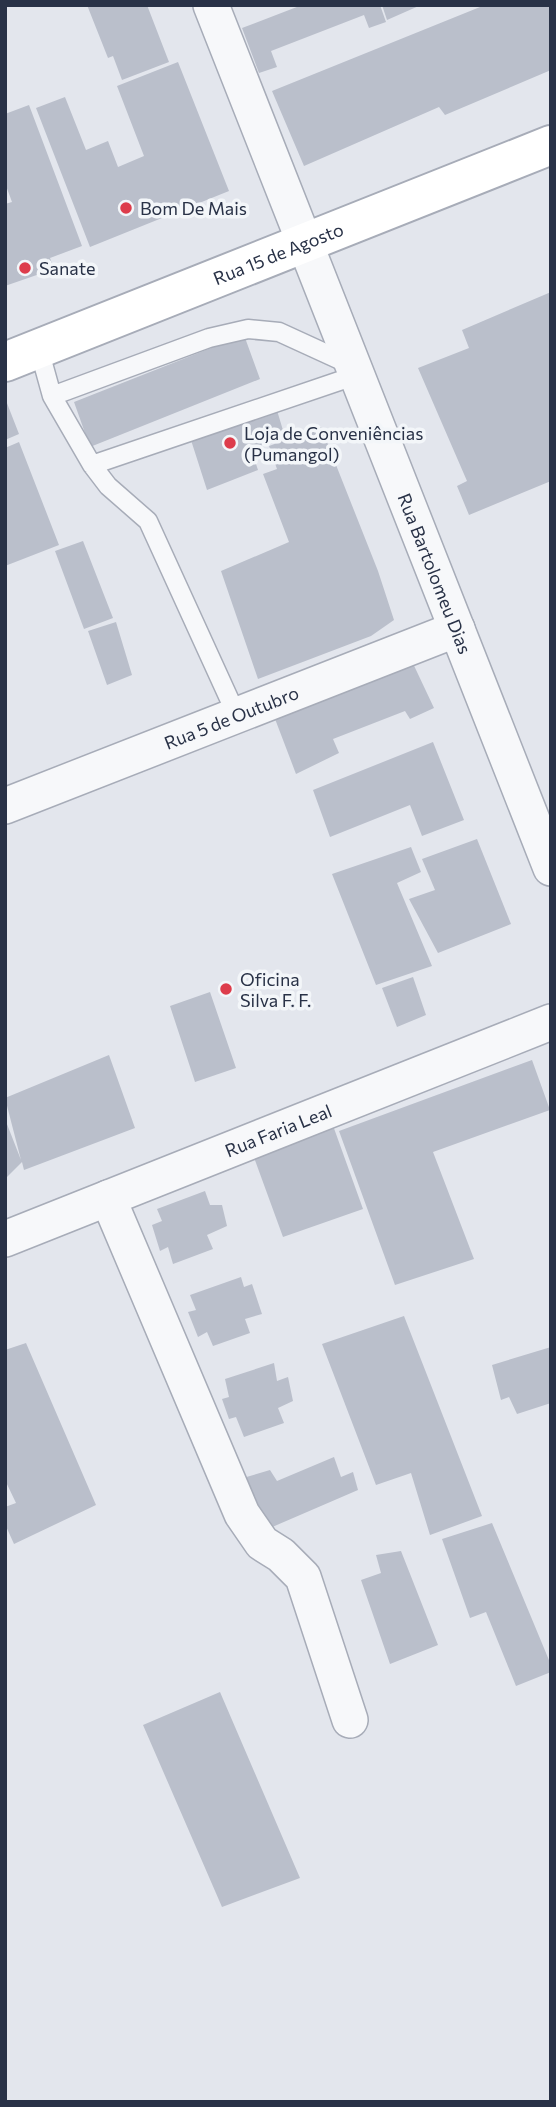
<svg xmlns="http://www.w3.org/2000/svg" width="556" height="2107" font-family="Commissioner,sans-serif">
	<rect width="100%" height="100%" fill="#e3e6ed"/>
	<path fill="#babfcb" d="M87 5H147L169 62 122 80 113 56 108 58Z
		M302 5H380L386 22 369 28 364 15 271 51 277 67 259 73 242 28Z
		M382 5H421L387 20Z
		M485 5H551V70L445 115 439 107 304 166 272 91Z
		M178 62 229 191 90 247 36 108 65 97 86 150 108 141 118 167 144 156 117 86Z
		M29 105 82 246 50 258 54 269 5 286V204L12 202 5 183V114Z
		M551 292V481L469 515 457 486 467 481 418 368 469 348 462 330Z
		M244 335 260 379 90 447 74 402Z
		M5 398 19 434 5 440Z
		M276 407 285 437 251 449 258 470 207 490 190 437Z
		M321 427 378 571 394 620 371 636 258 679 221 571 289 542 263 474 277 469 269 446Z
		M19 442 59 545 5 566V448Z
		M83 541 113 618 84 629 55 551Z
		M116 622 132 675 107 685 88 631Z
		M409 655 434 708 410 719 405 711 333 739 339 753 296 774 272 711Z
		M433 742 464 820 422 836 410 805 330 837 313 790Z
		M477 839 511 924 438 953 409 899 435 890 422 859Z
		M411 847 421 872 397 883 432 966 376 985 332 874Z
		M413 977 426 1015 397 1027 382 988Z
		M210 992 236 1068 195 1082 170 1006Z
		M109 1055 135 1128 24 1170 22 1162 5 1179V1119L21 1160 5 1098Z
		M532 1060 550 1110 433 1152 474 1259 395 1285 339 1131Z
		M331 1120 363 1209 283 1237 252 1152Z
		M205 1191 210 1205H222L227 1226 207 1235 213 1249 173 1264 168 1247 160 1251 152 1225 162 1221 157 1209Z
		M241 1277 244 1287 252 1284 262 1314 245 1319 250 1333 213 1346 207 1332 198 1337 188 1312 196 1310 190 1295Z
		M404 1316 482 1516 430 1535 411 1473 376 1485 322 1344Z
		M26 1343 96 1505 14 1544 5 1524V1507L16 1503 5 1480V1350Z
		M551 1347V1403L517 1414 509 1397 501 1400 492 1365Z
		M274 1363 277 1381 288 1377 293 1401 278 1408 284 1423 244 1437 236 1417 229 1419 222 1399 229 1397 225 1379Z
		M334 1457 341 1477 353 1472 358 1490 263 1531 243 1478 270 1470 277 1481Z
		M492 1523 551 1665V1672L516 1686 486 1612 470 1618 442 1539Z
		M401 1551 438 1645 390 1664 361 1580 381 1573 376 1555Z
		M220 1692 300 1878 222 1907 143 1725Z"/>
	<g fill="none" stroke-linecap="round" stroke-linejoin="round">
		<defs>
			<path id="lane" d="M39 349 52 396 209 338 248 329 279 332 351 365
				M52 396 92 465 108 486 148 521 237 716
				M92 465 357 375"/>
			<g id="street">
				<path id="s1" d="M211 5 551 868"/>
				<path id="s2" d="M5 806 457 629"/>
				<path d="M108 1198 242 1514 262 1543 281 1555 303 1577 350 1720"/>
				<path id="s3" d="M5 1239 551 1022"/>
			</g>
			<g id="secondary">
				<path id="s4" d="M5 362 551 145"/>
			</g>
		</defs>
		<use href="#lane" stroke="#a7acb8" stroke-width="21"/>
		<use href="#street" stroke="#a7acb8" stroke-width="38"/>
		<use href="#secondary" stroke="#a7acb8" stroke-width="42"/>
		<use href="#lane" stroke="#f7f8fa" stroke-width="18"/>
		<use href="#street" stroke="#f7f8fa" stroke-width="35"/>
		<use href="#secondary" stroke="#fff" stroke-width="38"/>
	</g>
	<g fill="#dd3c4b" stroke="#f3f6f9" stroke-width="2.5">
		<circle cx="126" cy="208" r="7"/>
		<circle cx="25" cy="268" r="7"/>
		<circle cx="230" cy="443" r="7"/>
		<circle cx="226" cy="989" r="7"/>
	</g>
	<g text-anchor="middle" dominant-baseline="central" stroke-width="7" stroke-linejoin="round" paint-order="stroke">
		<g font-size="18" fill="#293247" stroke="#f3f6f9" text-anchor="start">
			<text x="140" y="208">Bom De Mais</text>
			<text x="39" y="268">Sanate</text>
			<text x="244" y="433">Loja de Conveniências<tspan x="244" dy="21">(Pumangol)</tspan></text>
			<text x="240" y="979">Oficina<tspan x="240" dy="21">Silva F. F.</tspan></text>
		</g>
		<g font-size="18" fill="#293247" stroke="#f3f6f9">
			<text stroke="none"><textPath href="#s4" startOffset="294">Rua 15 de Agosto</textPath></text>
			<text stroke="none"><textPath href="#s1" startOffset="611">Rua Bartolomeu Dias</textPath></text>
			<text stroke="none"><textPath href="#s2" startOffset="243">Rua 5 de Outubro</textPath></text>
			<text stroke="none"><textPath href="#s3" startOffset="294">Rua Faria Leal</textPath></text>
		</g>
	</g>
	<rect width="556" height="2107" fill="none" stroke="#293247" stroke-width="14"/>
</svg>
